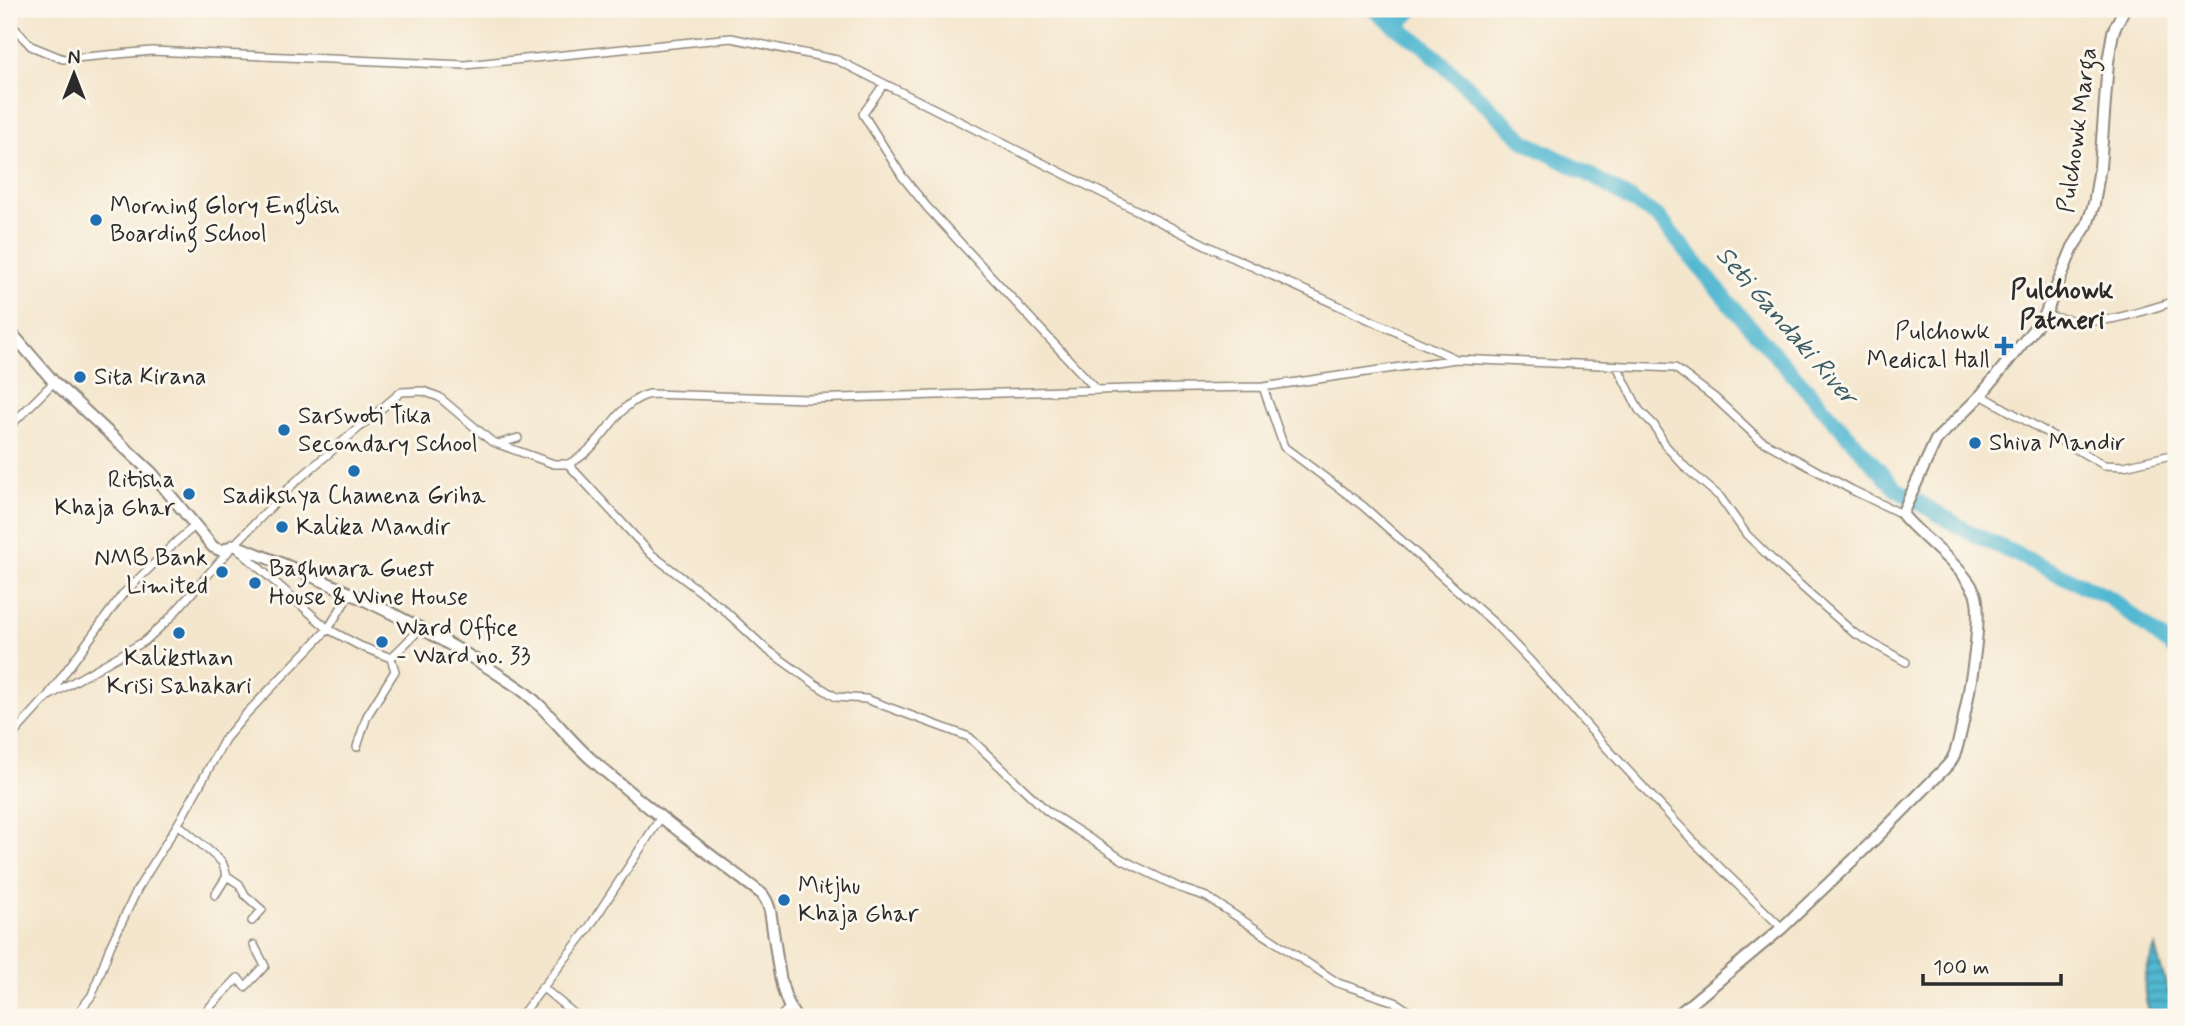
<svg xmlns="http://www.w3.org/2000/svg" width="2185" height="1026" font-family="Mynerve,sans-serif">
	<defs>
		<pattern id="water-rules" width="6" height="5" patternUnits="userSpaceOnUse" patternTransform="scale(1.75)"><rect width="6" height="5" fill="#52b8d1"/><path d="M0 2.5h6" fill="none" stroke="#4496aa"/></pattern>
	</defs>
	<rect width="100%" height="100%" fill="#fbf7ec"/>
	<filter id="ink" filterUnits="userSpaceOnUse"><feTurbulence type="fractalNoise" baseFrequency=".0143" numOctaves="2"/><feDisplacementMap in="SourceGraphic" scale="14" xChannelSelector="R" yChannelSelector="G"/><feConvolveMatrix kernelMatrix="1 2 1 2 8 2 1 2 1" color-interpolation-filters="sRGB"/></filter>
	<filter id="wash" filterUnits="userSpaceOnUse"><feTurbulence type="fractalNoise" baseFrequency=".00686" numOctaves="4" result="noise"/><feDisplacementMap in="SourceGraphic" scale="28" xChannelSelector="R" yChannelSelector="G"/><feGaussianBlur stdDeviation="1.57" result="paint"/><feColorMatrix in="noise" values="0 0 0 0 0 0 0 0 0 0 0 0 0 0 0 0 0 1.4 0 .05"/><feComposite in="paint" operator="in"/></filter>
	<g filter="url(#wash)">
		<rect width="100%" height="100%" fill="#f4e6cd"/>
		<path fill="url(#water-rules)" stroke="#3e727e" stroke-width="2" d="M2155 947C2160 970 2171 993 2174 1017H2152C2139 990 2145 973 2155 947Z"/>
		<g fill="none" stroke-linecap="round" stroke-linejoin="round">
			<path stroke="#52b8d1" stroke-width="16" d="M1374 9 1396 27 1424 46 1526 142 1594 177 1658 217 1735 310 1896 489 1969 532 2110 598 2176 650
				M1396 27 1413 9"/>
		</g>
	</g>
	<g filter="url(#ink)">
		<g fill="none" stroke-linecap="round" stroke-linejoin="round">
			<defs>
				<path id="minor" d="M9 22 31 46 63 59 152 51 465 65 731 38 837 60 1216 250 1456 359
					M884 84 863 114 902 176 927 207 1097 390
					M2045 315C2098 329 2126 316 2176 301
					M1617 366 1639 410 1654 425 1665 445 1686 468 1720 497 1747 535 1782 569 1854 633 1906 662
					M1263 387 1284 447 1363 506 1494 623 1532 663 1605 746 1697 845 1782 928
					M1981 395 2104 465 2124 466 2176 454
					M9 427 54 382
					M498 444 554 464H568L651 554 722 608 765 648 815 684 836 697 866 699 969 737 1047 811 1123 860 1180 888 1207 897 1338 983 1395 1002 1417 1017
					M568 464C604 449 614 402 650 394L808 399 1129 389 1263 387 1456 359 1675 368 1715 398 1759 439 1852 490 1902 514
					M239 550 328 629 360 646 391 658 420 629
					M47 697 145 641 169 619 234 545 294 483 401 392 423 391 439 397 491 441 498 444 518 438
					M9 739 47 697 122 595 177 541 196 525
					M357 747 367 716 395 671 391 658
					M178 824 222 862 227 876 239 884 245 895 262 910 252 921
					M215 895 227 876
					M542 987 578 1017
					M75 1017 92 995 110 947 137 890 182 817 225 739 247 713 328 629 351 592
					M200 1017 238 978 245 987 265 966 254 945
					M520 1017 588 929 661 817
					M780 1017 789 1008"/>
				<path id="tertiary" d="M2173 9 2176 11"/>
				<path id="secondary" d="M9 330 54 382 152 473 213 547 222 551 234 545C333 582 431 627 519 688 546 707 566 737 591 759 645 807 704 850 762 894 771 905 771 918 773 931 778 960 779 992 795 1017
					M1675 1017 1782 928 1874 840 1946 767C1950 763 1953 759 1955 753 1964 728 1985 616 1975 593 1964 567 1921 538 1902 514L1936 440 1981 395 2045 315 2073 247 2087 225 2094 204 2100 167 2108 62 2113 32 2124 9"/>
			</defs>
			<use href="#minor" stroke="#90887c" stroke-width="10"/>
			<use href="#tertiary" stroke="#90887c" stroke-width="12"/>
			<use href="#secondary" stroke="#90887c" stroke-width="14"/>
			<use href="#minor" stroke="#fff" stroke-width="7"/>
			<use href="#tertiary" stroke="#fff" stroke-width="9"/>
			<use href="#secondary" stroke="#fff" stroke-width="10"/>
		</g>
	</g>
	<g fill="#1f6fb2" stroke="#fbf7ec" stroke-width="2.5">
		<circle cx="96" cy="220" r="7"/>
		<path d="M2000.5 335.5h7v7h7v7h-7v7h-7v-7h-7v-7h7z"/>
		<circle cx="80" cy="377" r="7"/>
		<circle cx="284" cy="430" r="7"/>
		<circle cx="1975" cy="443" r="7"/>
		<circle cx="354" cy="471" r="7"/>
		<circle cx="189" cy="494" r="7"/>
		<circle cx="282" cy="527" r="7"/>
		<circle cx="222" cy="572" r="7"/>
		<circle cx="255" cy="583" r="7"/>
		<circle cx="179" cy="633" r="7"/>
		<circle cx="382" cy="642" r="7"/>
		<circle cx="784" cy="900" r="7"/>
	</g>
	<g text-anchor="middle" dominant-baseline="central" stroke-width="6" stroke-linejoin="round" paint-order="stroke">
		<g font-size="24" fill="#2b2b2b" stroke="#fbf7ec">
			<text transform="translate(2078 130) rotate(-82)">Pulchowk Marga</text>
		</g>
		<g font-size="24" fill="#2b2b2b" stroke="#fbf7ec" text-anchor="start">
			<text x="110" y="206">Morning Glory English<tspan x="110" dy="28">Boarding School</tspan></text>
			<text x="1990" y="332" text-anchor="end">Pulchowk<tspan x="1990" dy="28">Medical Hall</tspan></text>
			<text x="94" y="377">Sita Kirana</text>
			<text x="298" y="416">Sarswoti Tika<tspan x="298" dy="28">Secondary School</tspan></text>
			<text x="1989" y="443">Shiva Mandir</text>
			<text x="175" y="480" text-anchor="end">Ritisha<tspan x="175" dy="28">Khaja Ghar</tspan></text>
			<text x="354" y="496" text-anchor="middle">Sadikshya Chamena Griha</text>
			<text x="296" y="527">Kalika Mandir</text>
			<text x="208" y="558" text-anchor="end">NMB Bank<tspan x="208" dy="28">Limited</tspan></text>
			<text x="269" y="569">Baghmara Guest<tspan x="269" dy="28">House &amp; Wine House</tspan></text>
			<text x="396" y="628">Ward Office<tspan x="396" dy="28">- Ward no. 33</tspan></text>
			<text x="179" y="658" text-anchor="middle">Kaliksthan<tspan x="179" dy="28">Krisi Sahakari</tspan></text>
			<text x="798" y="886">Mitjhu<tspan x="798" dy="28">Khaja Ghar</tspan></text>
		</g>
		<g font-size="26" font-weight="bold" fill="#2b2b2b" stroke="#fbf7ec">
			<text x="2062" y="291">Pulchowk<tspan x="2062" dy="30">Patneri</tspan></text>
		</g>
		<g font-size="26" font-style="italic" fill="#395c65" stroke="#fbf7ec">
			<text transform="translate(1786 326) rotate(49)">Seti Gandaki River</text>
		</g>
	</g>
	<rect width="2185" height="1026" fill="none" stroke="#fbf7ec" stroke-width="35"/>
	<g transform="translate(74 74)" stroke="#fbf7ec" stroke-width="5" paint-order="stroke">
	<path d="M0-5L12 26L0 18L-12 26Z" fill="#2b2b2b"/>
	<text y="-10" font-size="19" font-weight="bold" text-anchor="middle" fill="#2b2b2b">N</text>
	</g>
	<path d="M1923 974v10h138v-10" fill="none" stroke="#2b2b2b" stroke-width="3.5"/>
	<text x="1933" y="974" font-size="21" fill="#2b2b2b" stroke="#fbf7ec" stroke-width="5" paint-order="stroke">100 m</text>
</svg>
